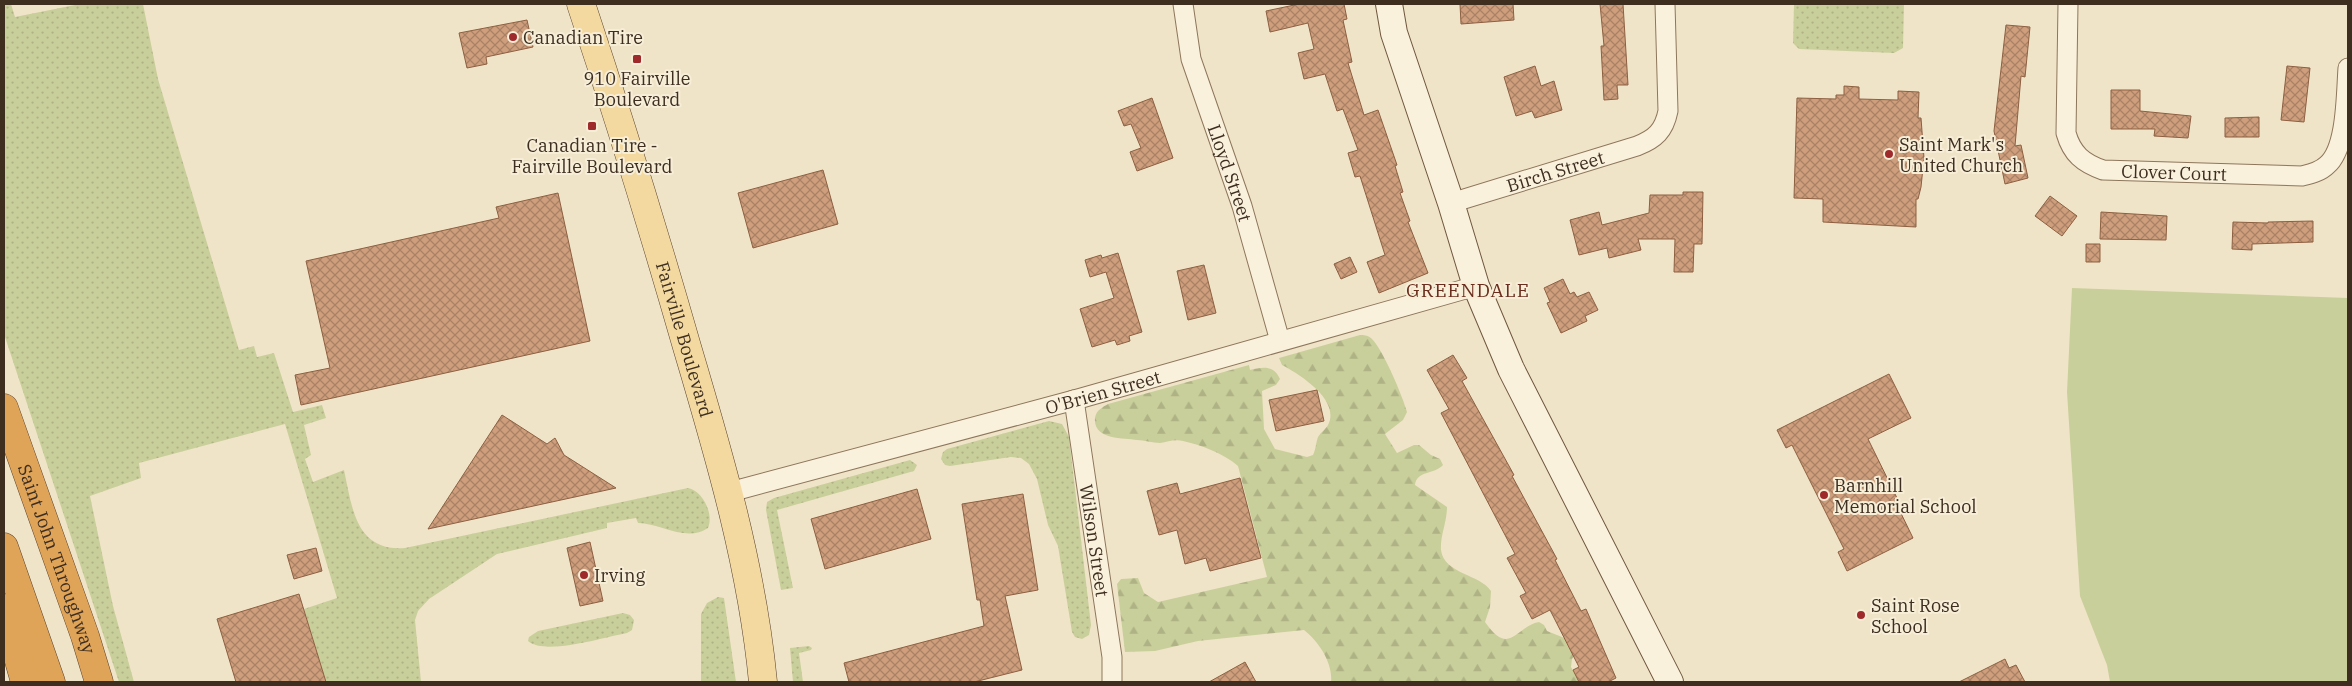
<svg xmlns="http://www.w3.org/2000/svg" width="2352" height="686" font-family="'IBM Plex Serif',serif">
	<defs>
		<pattern id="grass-dots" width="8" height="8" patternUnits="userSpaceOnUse" patternTransform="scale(1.25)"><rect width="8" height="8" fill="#c9cf9b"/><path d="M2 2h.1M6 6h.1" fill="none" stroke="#aeb285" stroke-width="1.8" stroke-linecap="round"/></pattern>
		<pattern id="forest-firs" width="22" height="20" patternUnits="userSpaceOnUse" patternTransform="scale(1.25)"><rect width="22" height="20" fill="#c9cf9b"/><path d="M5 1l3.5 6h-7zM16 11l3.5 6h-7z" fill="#aeb285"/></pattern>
		<pattern id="building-cross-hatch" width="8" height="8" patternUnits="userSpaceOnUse" patternTransform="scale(1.25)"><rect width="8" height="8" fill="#cf9f7d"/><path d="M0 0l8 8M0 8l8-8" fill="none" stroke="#a98266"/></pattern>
	</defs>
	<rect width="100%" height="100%" fill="#f0e4c8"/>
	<path fill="url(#grass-dots)" d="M4 4H11L15 17 80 4H143L158 79 239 350 254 346 257 357 274 353 293 412 322 405 326 418 304 425 311 455 305 459 313 482 344 470C352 506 355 552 405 548L688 488C703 491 714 514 708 528 687 543 660 523 638 523L636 518 607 523V528L497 554 429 599 418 611 415 620 421 682H326L304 609 337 598 285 424 139 463 141 478 90 496 113 606 134 682H119L4 334Z
		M1794 4H1904L1903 48 1894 53 1799 49 1793 43Z
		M1049 421 1062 424 1069 437 1091 625 1089 635 1082 639 1075 637 1072 632 1058 546 1048 525 1037 479 1029 464 1021 458 1011 457 950 466 945 465 941 459 943 452 947 449Z
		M910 460 917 465 914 471 777 510 793 588 781 590 766 510 767 502 774 498Z
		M718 597 724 598 736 682H701V614L707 603Z
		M623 613 630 615 634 620 632 630 627 633C605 637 545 656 528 641L529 637 538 631Z
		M809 646 812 648 811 650 799 653 803 682H793L790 648Z"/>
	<path fill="url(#forest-firs)" d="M1360 335C1364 335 1367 335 1371 338 1382 347 1403 397 1407 412L1403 420 1385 434 1397 453 1414 445H1419L1431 455 1440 459 1443 465C1434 475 1417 470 1415 485L1447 507C1447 522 1440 536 1441 550 1444 574 1480 574 1491 591L1490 607 1485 622C1510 658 1516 626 1539 622L1544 625 1547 631 1567 639 1577 652 1572 659 1571 667 1580 682H1331C1333 663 1319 642 1304 630L1198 641 1155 651 1125 652 1117 584 1121 579 1138 578 1144 593 1158 602 1267 577 1238 466C1223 453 1201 445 1183 441 1174 439 1168 442 1160 443 1152 443 1144 440 1137 440 1123 438 1093 440 1095 418 1096 410 1103 407 1108 404L1249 365 1250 370C1263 367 1274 365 1280 379L1276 385 1262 391 1264 429 1275 449 1307 457 1313 455C1316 449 1316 442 1318 437 1321 432 1326 429 1328 425 1341 400 1299 374 1282 365L1279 358Z"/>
	<path fill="#c9cf9b" d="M2072 288 2348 298V682H2110L2107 665 2080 596 2067 392Z"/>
	<path fill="url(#building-cross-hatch)" stroke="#8d5f41" d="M1299 4H1344L1347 19 1343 20 1352 62 1348 63 1364 115 1378 110 1397 165 1395 166 1403 192 1400 193 1410 221 1408 222 1428 273 1379 293 1367 262 1385 255 1360 176 1355 177 1348 153 1358 150 1343 109 1337 111 1325 74 1304 79 1298 53 1314 49 1308 23 1270 32 1266 11Z
		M1460 4H1513L1514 20 1461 24Z
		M1600 4H1623L1628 85H1617L1618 99 1604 100 1601 46H1604Z
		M527 20 533 47 486 57 487 64 467 68 459 33Z
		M2006 25 2030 27 2025 77 2021 76 2015 146 2021 145 2028 178 2005 184 1994 131Z
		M1535 66 1541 86 1554 81 1562 110 1535 118 1532 111 1516 116 1504 77Z
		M2287 66 2310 68 2304 122 2281 120Z
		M1844 86 1859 87V99L1898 100V91L1919 92 1918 118H1921L1924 158 1921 187 1918 199H1916V227L1823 222V199L1794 198 1797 98 1836 99V95H1844Z
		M2111 90H2140V111L2191 116 2188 138 2154 136 2155 129H2111Z
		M1152 98 1173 158 1137 171 1130 152 1141 148 1131 124 1124 126 1118 111Z
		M2259 117V137H2225V118Z
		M823 170 838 224 753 248 738 193Z
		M1683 192H1703L1702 244H1694L1693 272H1674L1675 239H1638L1641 250 1609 258 1607 248 1579 255 1570 220 1599 212 1602 225 1649 213 1650 195H1683Z
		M558 193 590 341 301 405 295 375 330 368 306 261 499 218 496 207Z
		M2050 196 2077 216 2062 236 2035 216Z
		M2101 212 2167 216 2166 240 2100 239Z
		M2313 221V242L2252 244V250L2232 249 2233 222 2268 223V222Z
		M2086 244H2100V262H2086Z
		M1118 253 1142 332 1129 336 1130 341 1117 345 1115 340 1092 347 1080 309 1114 298 1106 272 1090 277 1085 260 1101 255 1102 258Z
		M1350 257 1357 272 1341 279 1334 264Z
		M1204 265 1216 313 1188 320 1177 271Z
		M1563 279 1570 294 1574 292 1577 297 1589 292 1598 310 1585 316 1587 321 1561 333 1547 303 1550 302 1544 288Z
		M1453 355 1467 378 1462 381 1514 475 1512 476 1557 559 1555 560 1581 611 1586 609 1616 678 1608 682H1579L1573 670 1579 667 1550 610 1532 619 1520 596 1526 593 1507 558 1515 554 1441 413 1449 409 1427 370Z
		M1889 374 1911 418 1868 439 1897 498 1894 499 1913 538 1847 571 1838 552 1844 549 1792 445 1786 448 1777 430Z
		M1317 390 1324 421 1276 431 1269 400Z
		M502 415 547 444 555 438 564 455 616 488 428 529Z
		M1240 478 1261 558 1210 571 1206 558 1185 564 1177 530 1159 535 1147 491 1177 483 1180 494Z
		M917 489 931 539 825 569 811 519Z
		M1023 494 1038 590 1005 596 1022 670 974 682H849L844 663 984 626 980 600H977L962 504Z
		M590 542 603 601 580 606 567 548Z
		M316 548 322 571 294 579 287 555Z
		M299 594 326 682H236L217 619Z
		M2005 659 2009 668 2016 665 2025 682H1959Z
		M1245 662 1256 682H1209Z"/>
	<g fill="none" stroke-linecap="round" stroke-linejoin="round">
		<defs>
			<g id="minor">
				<path id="s1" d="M1183 4 1191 59 1242 206 1280 341"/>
				<path id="s2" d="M2068 4 2066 133C2072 154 2083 163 2103 170L2302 176C2310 174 2320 172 2327 165 2347 148 2346 94 2348 68"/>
				<path id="s3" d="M1451 203 1637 146C1655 139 1664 131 1668 111L1665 4"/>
				<path id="s4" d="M1074 400 1112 657V682"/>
				<path id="s5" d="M730 492 1078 399 1476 286"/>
			</g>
			<path id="secondary" d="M1389 4 1394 33 1451 203 1476 286 1511 369 1670 682"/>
			<g id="primary">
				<path id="s6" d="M581 4C619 118 654 232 687 347 720 458 752 567 763 682"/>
			</g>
			<g id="motorway">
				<path id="s7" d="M4 408 85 636 99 682"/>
				<path d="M4 547 51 682"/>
				<path d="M4 608 25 682"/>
			</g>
		</defs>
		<use href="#minor" stroke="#8d765c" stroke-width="21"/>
		<use href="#secondary" stroke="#6f573f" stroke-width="28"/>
		<use href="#primary" stroke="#5b4430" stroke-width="29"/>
		<use href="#motorway" stroke="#5b4430" stroke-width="29"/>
		<use href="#minor" stroke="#faf1dc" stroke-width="19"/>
		<use href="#secondary" stroke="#faf1dc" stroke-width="26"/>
		<use href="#primary" stroke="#f3d9a0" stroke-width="28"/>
		<use href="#motorway" stroke="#e0a458" stroke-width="28"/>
	</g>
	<g fill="#9e2a2b" stroke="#f7eed8" stroke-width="2">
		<circle cx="513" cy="37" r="5"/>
		<rect x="632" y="54" width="10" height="10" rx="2.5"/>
		<rect x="587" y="121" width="10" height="10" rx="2.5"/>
		<circle cx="1889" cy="154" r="5"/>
		<circle cx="1824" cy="495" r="5"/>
		<circle cx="584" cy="575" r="5"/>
		<circle cx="1861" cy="615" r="5"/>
	</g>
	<g text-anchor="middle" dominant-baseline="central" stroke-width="4" stroke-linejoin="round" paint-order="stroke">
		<g font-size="18" fill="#3d2e20" stroke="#f7eed8" text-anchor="start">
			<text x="523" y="37">Canadian Tire</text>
			<text x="637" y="78" text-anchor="middle">910 Fairville<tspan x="637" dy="21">Boulevard</tspan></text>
			<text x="1899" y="144">Saint Mark's<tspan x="1899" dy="21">United Church</tspan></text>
			<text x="592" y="145" text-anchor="middle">Canadian Tire -<tspan x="592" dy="21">Fairville Boulevard</tspan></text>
			<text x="1834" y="485">Barnhill<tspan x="1834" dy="21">Memorial School</tspan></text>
			<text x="594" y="575">Irving</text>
			<text x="1871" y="605">Saint Rose<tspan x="1871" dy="21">School</tspan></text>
		</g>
		<g font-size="18" fill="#3d2e20" stroke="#f7eed8">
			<text stroke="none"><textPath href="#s3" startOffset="109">Birch Street</textPath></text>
			<text stroke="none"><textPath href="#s2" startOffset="255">Clover Court</textPath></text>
			<text stroke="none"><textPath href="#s1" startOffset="176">Lloyd Street</textPath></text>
			<text stroke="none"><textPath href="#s6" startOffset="351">Fairville Boulevard</textPath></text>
			<text stroke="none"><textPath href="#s5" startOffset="386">O'Brien Street</textPath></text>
			<text stroke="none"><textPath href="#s4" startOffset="142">Wilson Street</textPath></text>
			<text stroke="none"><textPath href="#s7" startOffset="160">Saint John Throughway</textPath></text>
		</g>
		<g font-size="19" letter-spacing="1" fill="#6b2e1e" stroke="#f7eed8">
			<text x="1468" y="290">GREENDALE</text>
		</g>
	</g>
	<rect width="2352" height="686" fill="none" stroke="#3d2e20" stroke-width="10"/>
</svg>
